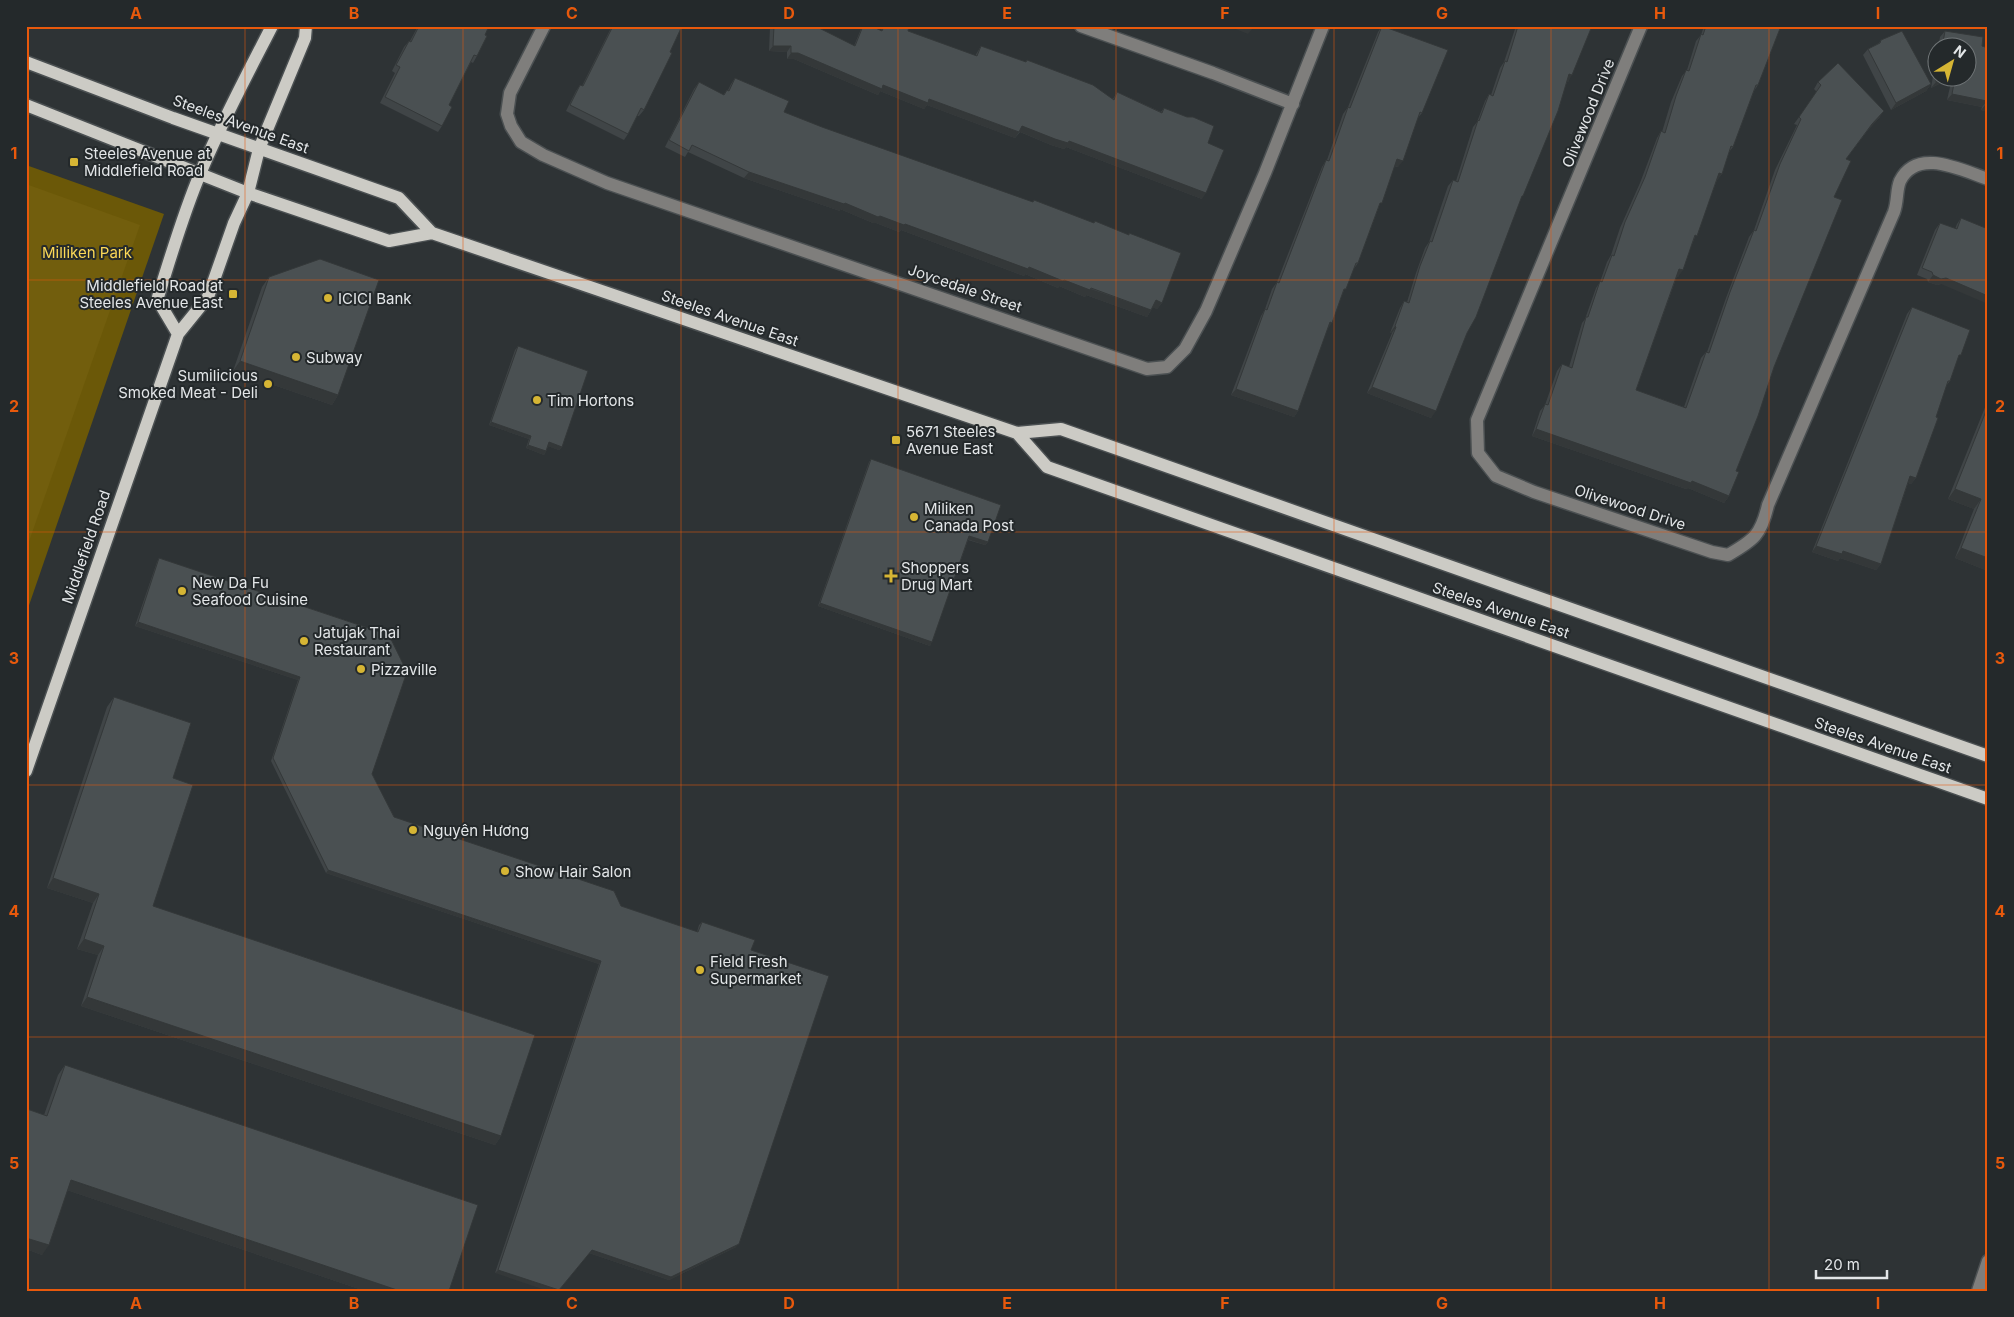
<svg xmlns="http://www.w3.org/2000/svg" width="2014" height="1317" font-family="Inter,sans-serif">
	<rect width="100%" height="100%" fill="#2e3335"/>
	<path fill="#6b5808" d="M26 165 164 214 26 614Z"/>
	<path fill="#725e0d" d="M26 184 140 225 26 550Z"/>
	<g fill="none" stroke-linecap="round" stroke-linejoin="round">
		<defs>
			<path id="minor" d="M544 26 510 93 507 114 511 126 521 142 543 155 607 183 1147 369 1167 367 1185 349 1206 311 1265 173 1323 26
				M1081 26 1213 73 1293 104
				M1641 26 1477 420 1478 453 1496 476 1534 492 1712 552 1728 555C1754 540 1761 535 1768 505L1894 212C1898 201 1896 191 1900 181 1917 147 1961 170 1988 179
				M1978 1291 1988 1261"/>
			<path id="major" d="M26 62 173 118 399 198 432 233 1017 433 1061 429 1988 756
				M26 105 248 193 389 241 432 233
				M178 334 159 302 158 297C171 256 183 214 200 174 221 123 247 75 272 26
				M1017 433 1047 467 1988 799
				M26 771 178 334 208 297 234 223 248 193 259 149 305 38 306 26"/>
		</defs>
		<use href="#minor" stroke="#4b5052" stroke-width="15"/>
		<use href="#major" stroke="#4b5052" stroke-width="15"/>
		<use href="#minor" stroke="#7f7e7c" stroke-width="12"/>
		<use href="#major" stroke="#cccbc5" stroke-width="12"/>
	</g>
	<path fill="#404547" d="M418 26H489L485 35 477 56 473 63 471 62 449 105 442 126 438 132 380 103 395 73 392 71 404 47 409 41H410Z
		M612 26H682L670 52 644 110 639 116H637L628 134 624 140 566 111 576 91 580 85 582 86Z
		M763 26H817V27L854 46 861 29 863 26H871L881 31 883 26H909L908 31 975 56 981 46 1026 62 1027 60 1113 99 1117 92 1161 112 1164 108 1208 143 1202 199 1066 147 1064 149 1051 145 1020 132 1015 138 927 105 924 109 880 91 878 95 794 59H787V52L769 51 770 27Z
		M1382 26 1422 113 1417 119 1398 167 1394 166 1358 263 1353 270 1327 329 1298 411 1294 417 1231 395 1261 316 1265 309 1272 289 1277 282 1322 167 1326 160H1327L1343 114 1348 107 1378 32Z
		M1516 26H1592L1568 82H1567L1467 333 1431 418 1367 393 1392 333H1390L1400 308 1404 301 1407 302 1416 273 1425 248 1429 242 1448 186 1453 180 1456 181 1473 127 1477 122 1485 101 1489 94 1491 95 1500 68 1504 62Z
		M1704 26H1781L1758 85 1754 91 1733 147 1729 152 1722 174 1717 180 1693 242 1678 277 1677 276 1636 390 1684 407 1701 358 1706 352H1707L1726 298 1749 237 1754 230 1775 170 1797 125 1794 124 1817 92 1814 89 1818 82 1880 117 1868 130 1846 159 1834 197 1774 367 1736 471 1729 496 1724 503 1688 488 1686 489 1532 436 1540 411 1545 405 1557 371 1562 364 1569 367 1582 323 1585 319 1596 288 1600 282 1607 262 1611 255 1620 228 1640 183 1657 138 1661 131 1662 132 1671 102 1682 76 1687 70 1696 41 1701 35Z
		M1945 31 1982 46 1988 112 1981 110 1982 107 1947 100 1952 78H1966V48H1938L1940 37Z
		M1881 40 1931 84 1926 91 1891 110 1863 55 1868 49 1879 43Z
		M1936 58V78H1951L1931 88Z
		M735 78 784 112 1162 303 1157 309 1153 307 1147 317 1086 295 1085 297 1059 286 1058 288 1025 274 1024 276 901 230 899 232 876 223H873L840 209V211L744 178 688 152 685 157 665 147 694 89 699 82 723 95 727 90H728L731 84Z
		M1961 218 1941 284 1937 285 1928 282 1927 279 1917 275 1935 230 1940 223 1955 229 1957 224Z
		M269 277 338 395 332 405 233 371 262 287Z
		M1912 307 1956 362 1950 381 1946 386 1916 478 1911 484 1908 483 1881 564 1876 570 1840 558 1838 561 1812 552 1907 314Z
		M518 346 562 447 559 450 548 446 546 451 544 455 526 448 529 439 489 425 515 350Z
		M1988 400V571L1955 558 1974 509 1948 499Z
		M871 459 988 542 985 545 968 540 930 646 818 606 869 462Z
		M159 558 389 635 372 774 394 817 621 906 697 932 699 925 702 922 751 950 736 1247 669 1280 589 1253 495 1273 599 964 326 873 271 761 298 680 135 626 157 562Z
		M114 697 173 778 153 906 501 1136 495 1145 81 1006 98 955 77 949 93 903 47 888 107 707Z
		M65 1065 449 1291H365L67 1190 42 1255 26 1249V1111L27 1109 44 1115 58 1075Z"/>
	<path fill="#343839" d="M1228 26H1248L1253 28 1248 34Z
		M773 46H791L787 52 769 51Z
		M791 53H798L883 85 929 99 1019 132 1015 138 927 105 924 109 880 91 878 95 794 59H787Z
		M1569 74 1572 75 1568 82 1565 81Z
		M1943 78H1951L1931 88 1936 82Z
		M1931 84 1926 91 1891 110 1896 103Z
		M1952 94 1987 101 1982 107 1947 100Z
		M1986 104H1988V112L1981 110Z
		M1884 111 1880 117 1868 130 1872 124Z
		M1022 126 1069 141 1206 193 1202 199 1066 147 1064 149 1051 145 1018 131Z
		M1397 159 1403 161 1398 167 1392 165Z
		M749 172 845 203 880 216 905 224 1151 310 1147 317 1086 295 1085 297 1059 286 1058 288 1025 274 1024 276 901 230 899 232 876 223H873L840 209V211L744 178Z
		M1719 173 1722 174 1717 180 1715 179Z
		M1679 269 1683 270 1678 277 1675 275Z
		M1933 275 1946 278 1988 296V304L1941 284 1937 285 1928 282Z
		M1156 300 1162 303 1157 309 1151 307Z
		M1330 322 1332 323 1328 329 1325 328Z
		M1395 326 1396 327 1392 333H1390Z
		M240 361 338 395 332 405 233 371Z
		M1372 387 1436 411 1431 418 1367 393Z
		M1236 389 1298 411 1294 417 1231 395Z
		M491 422 531 436 529 439 489 425Z
		M1536 429 1692 481 1729 496 1724 503 1688 488 1686 489 1532 436Z
		M549 442 562 447 559 450 547 446Z
		M528 445 546 451 544 455 526 448Z
		M1910 476 1916 478 1911 484 1905 482Z
		M1955 489 1981 499 1974 509 1948 499Z
		M969 536 988 542 985 545 967 539Z
		M1816 546 1843 551 1881 564 1876 570 1840 558 1838 561 1812 552Z
		M1961 548 1988 558V571L1955 558Z
		M820 603 932 642 930 646 818 606Z
		M138 622 300 677 298 680 135 626Z
		M328 870 601 961 599 964 326 873Z
		M53 878 99 894 93 903 47 888Z
		M84 939 104 946 98 955 77 949Z
		M87 997 501 1136 495 1145 81 1006Z
		M71 1180 400 1291H365L64 1189Z
		M26 1238 49 1245 42 1255 26 1249Z
		M739 1244 736 1247 669 1280 589 1253 559 1291H548L495 1273 498 1270 592 1250Z"/>
	<path fill="#4a5052" stroke="#343839" d="M419 26H489L485 35 487 36 477 56 474 55 449 105 452 107 442 126 385 97 400 67 396 65 409 41 411 42Z
		M613 26H682L670 52 672 53 644 110 641 108 628 134 570 105 580 85 583 86Z
		M774 26H817V27L855 46 863 26H871L882 31 884 26H909L908 31 977 56 981 46 1026 62 1027 60 1093 85 1114 100 1117 92 1162 113 1164 108 1187 117H1193L1214 126 1208 143 1224 150 1206 193 1069 141 1068 143 1055 139 1022 126 1019 132 929 99 928 103 883 85 882 89 798 53H791V46H773Z
		M1382 26 1448 50 1422 113 1420 112 1403 161 1397 159 1382 203H1380L1358 263H1356L1346 289H1344L1332 323 1330 322 1298 411 1236 389 1265 309 1267 310 1277 282 1279 283 1326 160 1329 161 1348 107 1350 108Z
		M1518 26H1592L1572 75 1569 74 1558 111 1523 196H1522L1476 317 1467 333 1436 411 1372 387 1396 327 1395 326 1404 301 1409 303 1420 266 1430 241 1432 242 1453 180 1458 182 1478 120 1479 121 1489 94 1493 96 1505 61 1507 62Z
		M1706 26H1781L1758 85H1756L1733 147 1731 146 1722 174 1719 173 1697 236 1695 235 1683 270 1679 269 1636 390 1686 408 1706 352 1709 353 1730 292 1754 230 1756 231 1780 164 1801 119 1799 117 1821 85 1818 82 1838 63 1884 111 1872 124 1846 159 1851 161 1834 197 1842 200 1774 367 1758 416 1736 471 1739 472 1729 496 1692 481 1691 483 1536 429 1545 404 1548 405 1562 364 1572 368 1586 317H1588L1600 281 1602 282 1612 255 1614 256 1625 222 1645 177 1661 131 1665 133 1676 96 1686 70 1689 71 1701 34 1703 35Z
		M1902 31 1931 84 1896 103 1868 49 1880 43 1881 40Z
		M1945 31 1983 37 1982 46 1988 48V104H1986L1987 101 1952 94 1955 78H1966V48H1942Z
		M1936 77V78H1943L1936 82Z
		M735 78 789 101 784 112 822 127 1033 202 1034 200 1094 223 1095 221 1129 235V233L1181 253 1162 303 1156 300 1151 310 1091 288 1090 290 1064 280 1063 281 1029 267 1028 269 905 224 904 225 880 216 878 217 845 203 844 204 749 172 692 145 689 151 669 140 699 82 724 95 727 90 729 91Z
		M1961 218 1988 229V296L1946 278 1941 279 1933 275 1932 272 1922 268 1940 223 1957 229Z
		M320 259 379 280 338 395 240 361 269 277Z
		M1912 307 1970 330 1961 355H1959L1950 381H1948L1936 417 1938 418 1916 478 1910 476 1881 564 1843 551 1842 554 1816 546Z
		M518 346 588 371 562 447 549 442 546 451 528 445 531 436 491 422Z
		M1988 406V558L1961 548 1981 499 1955 489Z
		M871 459 1001 505 988 542 969 536 932 642 820 603Z
		M159 558 389 635 407 672 372 774 394 817 614 891 621 906 698 932 702 922 755 940 751 950 829 976 739 1244 671 1277 592 1250 559 1290 498 1270 601 961 328 870 273 758 300 677 138 622Z
		M114 697 191 723 173 778 193 785 153 906 535 1035 501 1136 87 997 104 946 84 939 99 894 53 878Z
		M65 1065 478 1205 449 1291H400L71 1180 49 1245 26 1238V1112L27 1109 47 1116Z"/>
	<path fill="none" stroke="#e8590c" stroke-width="1" stroke-opacity="0.55" d="M245 26V1291M463 26V1291M681 26V1291M898 26V1291M1116 26V1291M1334 26V1291M1551 26V1291M1769 26V1291M26 280H1988M26 532H1988M26 785H1988M26 1037H1988"/>
	<g fill="#d6b534" stroke="#24292b" stroke-width="2">
		<rect x="69" y="157" width="10" height="10" rx="2.5"/>
		<rect x="228" y="289" width="10" height="10" rx="2.5"/>
		<circle cx="328" cy="298" r="5"/>
		<circle cx="296" cy="357" r="5"/>
		<circle cx="268" cy="384" r="5"/>
		<circle cx="537" cy="400" r="5"/>
		<rect x="891" y="435" width="10" height="10" rx="2.5"/>
		<circle cx="914" cy="517" r="5"/>
		<path d="M888.5 568.5h5v5h5v5h-5v5h-5v-5h-5v-5h5z"/>
		<circle cx="182" cy="591" r="5"/>
		<circle cx="304" cy="641" r="5"/>
		<circle cx="361" cy="669" r="5"/>
		<circle cx="413" cy="830" r="5"/>
		<circle cx="505" cy="871" r="5"/>
		<circle cx="700" cy="970" r="5"/>
	</g>
	<g text-anchor="middle" dominant-baseline="central" stroke-width="4" stroke-linejoin="round" paint-order="stroke">
		<g font-size="15" fill="#e3e6e8" stroke="#24292b">
			<text transform="translate(1588 113) rotate(-68)">Olivewood Drive</text>
			<text transform="translate(241 124) rotate(20)">Steeles Avenue East</text>
			<text transform="translate(965 288) rotate(19)">Joycedale Street</text>
			<text transform="translate(730 318) rotate(19)">Steeles Avenue East</text>
			<text transform="translate(1630 507) rotate(18)">Olivewood Drive</text>
			<text transform="translate(86 547) rotate(-71)">Middlefield Road</text>
			<text transform="translate(1501 610) rotate(19)">Steeles Avenue East</text>
			<text transform="translate(1883 745) rotate(19)">Steeles Avenue East</text>
		</g>
		<g font-size="15" fill="#e3e6e8" stroke="#24292b" text-anchor="start">
			<text x="84" y="153">Steeles Avenue at<tspan x="84" dy="17">Middlefield Road</tspan></text>
			<text x="223" y="285" text-anchor="end">Middlefield Road at<tspan x="223" dy="17">Steeles Avenue East</tspan></text>
			<text x="338" y="298">ICICI Bank</text>
			<text x="306" y="357">Subway</text>
			<text x="258" y="375" text-anchor="end">Sumilicious<tspan x="258" dy="17">Smoked Meat - Deli</tspan></text>
			<text x="547" y="400">Tim Hortons</text>
			<text x="906" y="431">5671 Steeles<tspan x="906" dy="17">Avenue East</tspan></text>
			<text x="924" y="508">Miliken<tspan x="924" dy="17">Canada Post</tspan></text>
			<text x="901" y="567">Shoppers<tspan x="901" dy="17">Drug Mart</tspan></text>
			<text x="192" y="582">New Da Fu<tspan x="192" dy="17">Seafood Cuisine</tspan></text>
			<text x="314" y="632">Jatujak Thai<tspan x="314" dy="17">Restaurant</tspan></text>
			<text x="371" y="669">Pizzaville</text>
			<text x="423" y="830">Nguyên Hương</text>
			<text x="515" y="871">Show Hair Salon</text>
			<text x="710" y="961">Field Fresh<tspan x="710" dy="17">Supermarket</tspan></text>
		</g>
		<g font-size="15" fill="#fbd857" stroke="#24292b">
			<text x="87" y="252">Milliken Park</text>
		</g>
	</g>
	<rect width="2014" height="1317" fill="none" stroke="#24292b" stroke-width="55"/>
	<g transform="translate(1952 62) rotate(37)"><circle r="24" fill="#24292b" stroke="#707577"/>
	<path d="M0-4L9 19L0 12L-9 19Z" fill="#d6b534"/>
	<text y="-8" font-size="14" font-weight="bold" text-anchor="middle" fill="#e3e6e8">N</text>
	</g>
	<path d="M1816 1270v8h71v-8" fill="none" stroke="#e3e6e8" stroke-width="2.5"/>
	<text x="1824" y="1270" font-size="15" fill="#e3e6e8" stroke="#24292b" stroke-width="4" paint-order="stroke">20 m</text>
	<rect x="28" y="28" width="1958" height="1262" fill="none" stroke="#e8590c" stroke-width="2"/>
	<g font-size="16" text-anchor="middle" font-weight="bold" fill="#e8590c">
		<text x="136" y="19">A</text>
		<text x="354" y="19">B</text>
		<text x="572" y="19">C</text>
		<text x="789" y="19">D</text>
		<text x="1007" y="19">E</text>
		<text x="1225" y="19">F</text>
		<text x="1442" y="19">G</text>
		<text x="1660" y="19">H</text>
		<text x="1878" y="19">I</text>
		<text x="14" y="159">1</text>
		<text x="2000" y="159">1</text>
		<text x="14" y="412">2</text>
		<text x="2000" y="412">2</text>
		<text x="14" y="664">3</text>
		<text x="2000" y="664">3</text>
		<text x="14" y="917">4</text>
		<text x="2000" y="917">4</text>
		<text x="14" y="1169">5</text>
		<text x="2000" y="1169">5</text>
		<text x="136" y="1309">A</text>
		<text x="354" y="1309">B</text>
		<text x="572" y="1309">C</text>
		<text x="789" y="1309">D</text>
		<text x="1007" y="1309">E</text>
		<text x="1225" y="1309">F</text>
		<text x="1442" y="1309">G</text>
		<text x="1660" y="1309">H</text>
		<text x="1878" y="1309">I</text>
	</g>
</svg>
